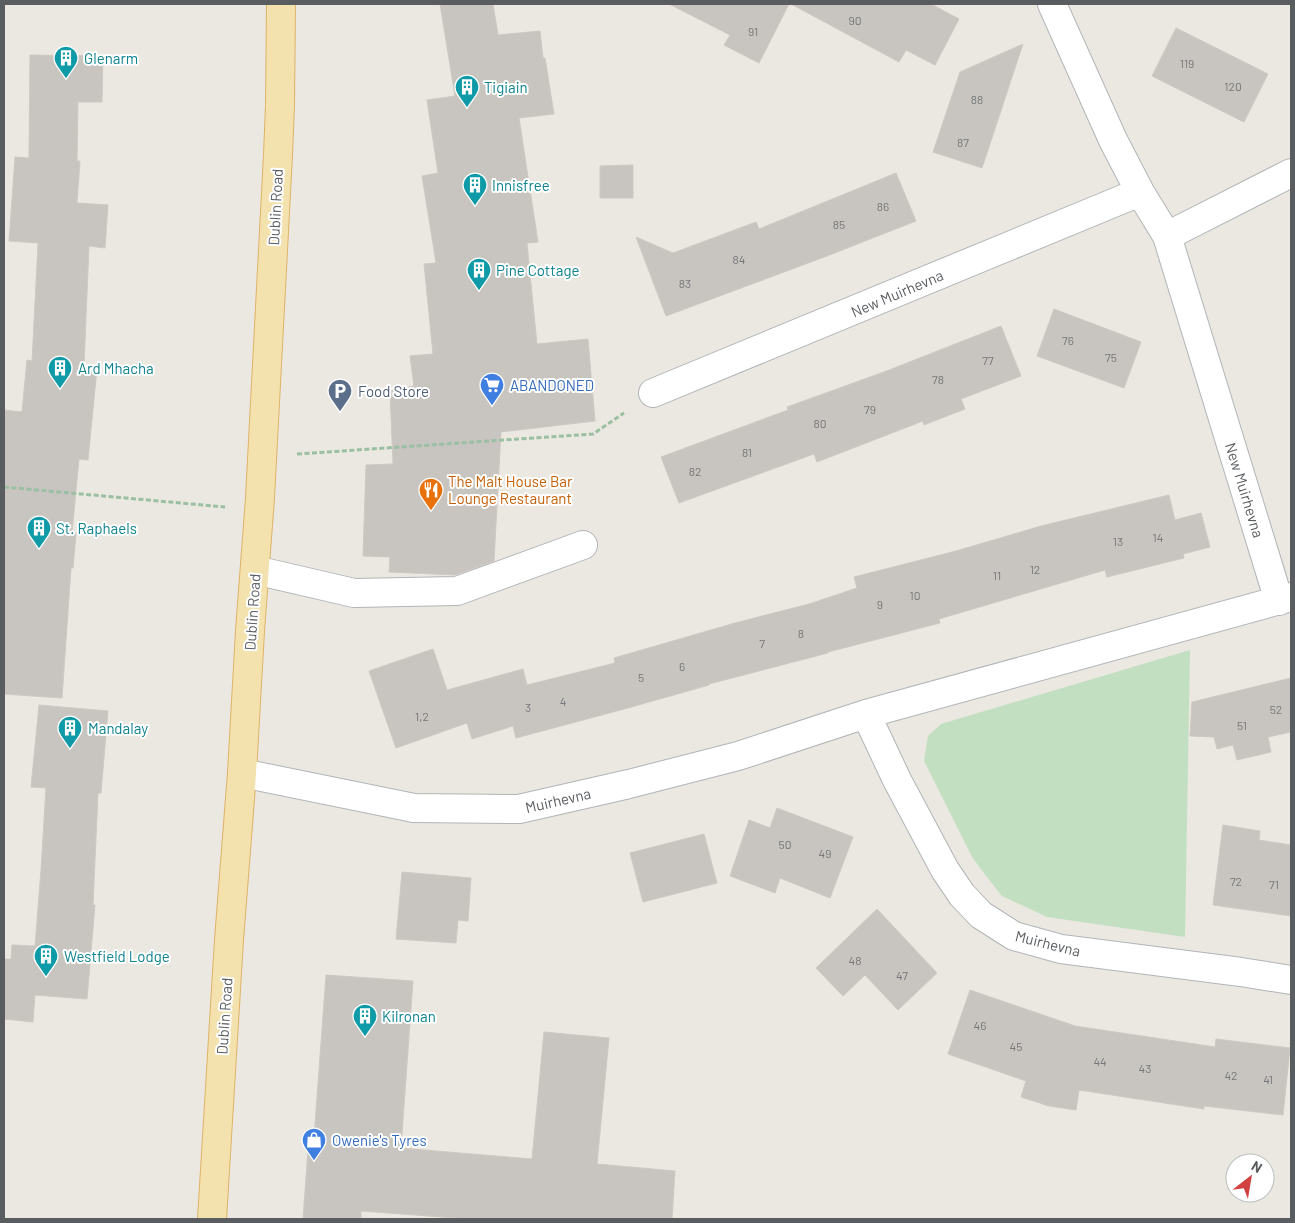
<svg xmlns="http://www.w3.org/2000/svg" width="1295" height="1223" font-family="Barlow,sans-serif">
	<rect width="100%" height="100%" fill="#ebe8e2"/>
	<path fill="#c3dfc1" d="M1190 650 1185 937 1047 917 1002 896 990 881 972 857 924 761 928 736 941 724Z"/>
	<path fill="#c8c5c0" stroke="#cec9c1" d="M440 4H493L498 35 540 31 543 58H545L554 114 519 118 538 242 527 243 537 344 588 339 595 421 501 432 494 561 455 575 389 572 390 557 363 556 366 465 393 464 390 391 414 386 410 356 433 354 424 264 436 263 422 176 438 173 427 100 455 96Z
		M669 4H789L759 63 724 45 730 35Z
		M791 4H931L959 19 935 65 906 50 899 62Z
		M1176 28 1268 74 1244 122 1152 76Z
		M1023 44 982 168 933 152 960 72Z
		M30 55 103 56 102 102H78L77 161H80L77 203 108 205 105 248 89 246 84 366 97 368 88 460 79 459 72 533 76 534 73 568H71L62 698 4 694V410L22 412 27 360 32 361 38 243 9 241 15 157 29 158Z
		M633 165V198H600V166Z
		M896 173 916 221 827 256 666 316 636 237 673 253 756 222 759 229Z
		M1054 309 1141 342 1124 388 1037 356Z
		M1001 326 1021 376 961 399 965 409 924 425 923 421 817 462 814 454 679 503 661 457 788 410 787 407 884 372Z
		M1169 495 1175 520 1201 513 1210 547 1183 554 1184 558 1107 577 1105 570 939 619 940 623 828 652V653L709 684V685L628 708 516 738 513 726 472 739 467 723 396 748 369 671 433 649 447 690 523 669 527 685 615 663 614 658 735 623 809 604 857 588 854 577 956 551 1041 526Z
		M1291 678V732L1268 737 1271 752 1237 760 1233 745 1217 749 1214 737 1190 736 1192 702Z
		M39 705 108 711 101 793H98L93 905H95L87 999 35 995 33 1022 4 1019V959H11L12 945 35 946 41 870 46 788 31 787Z
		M777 808 853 837 830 898 780 878 775 893 730 876 749 820 770 828Z
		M1223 825 1260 831 1259 840 1291 845V916L1213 905Z
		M704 834 717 883 643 902 630 853Z
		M402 872 471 878 468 921 458 920 456 943 396 939Z
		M877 909 937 973 898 1010 865 975 843 996 816 968Z
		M326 975 413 981 401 1148 532 1159 544 1032 609 1038 597 1164 675 1171 672 1219H469L361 1211V1219H303L308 1150 313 1151Z
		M970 990 1075 1026 1215 1047 1216 1039 1290 1048 1283 1115 1204 1106V1109L1079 1090 1076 1110 1049 1106 1021 1097 1026 1081 948 1054Z"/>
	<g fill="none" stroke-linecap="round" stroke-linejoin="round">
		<defs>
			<path id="minor" d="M1052 4 1113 140 1140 192 1167 236 1279 601
				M1167 236 1291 173
				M653 393 1140 192
				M255 570 354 593 457 591 583 545
				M866 714 1291 597
				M242 773 414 808 519 809 629 784 738 756 866 714 897 780 945 870 962 895 981 915 1014 936 1061 949 1241 972 1291 980"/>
			<path id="major" d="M212 1219 229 940 242 773 250 631 260 498 278 155 280 105 281 4"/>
		</defs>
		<use href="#minor" stroke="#b2b4b7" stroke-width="30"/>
		<use href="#major" stroke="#deb268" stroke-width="30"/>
		<path stroke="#9bbfa2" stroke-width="3" stroke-dasharray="5 2.5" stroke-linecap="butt" d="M297 454 593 434 624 413
			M4 487 225 507"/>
		<use href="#minor" stroke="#fff" stroke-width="28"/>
		<use href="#major" stroke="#f3e2ae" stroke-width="28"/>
	</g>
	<defs>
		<symbol id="building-pin" viewBox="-11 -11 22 30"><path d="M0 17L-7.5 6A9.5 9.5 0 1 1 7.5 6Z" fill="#0f9aa8" stroke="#fff"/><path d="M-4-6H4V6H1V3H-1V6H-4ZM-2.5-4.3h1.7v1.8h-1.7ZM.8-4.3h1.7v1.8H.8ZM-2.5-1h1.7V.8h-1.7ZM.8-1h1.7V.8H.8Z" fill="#fff"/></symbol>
		<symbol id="supermarket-pin" viewBox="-11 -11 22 30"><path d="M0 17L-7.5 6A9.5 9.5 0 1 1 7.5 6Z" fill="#3f7fe0" stroke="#fff"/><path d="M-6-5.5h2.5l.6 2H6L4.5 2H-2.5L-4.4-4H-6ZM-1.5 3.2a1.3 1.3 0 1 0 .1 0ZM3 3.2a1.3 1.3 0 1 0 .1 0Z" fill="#fff"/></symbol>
		<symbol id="parking-pin" viewBox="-11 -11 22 30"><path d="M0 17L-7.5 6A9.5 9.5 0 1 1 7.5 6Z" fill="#5c6f8a" stroke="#fff"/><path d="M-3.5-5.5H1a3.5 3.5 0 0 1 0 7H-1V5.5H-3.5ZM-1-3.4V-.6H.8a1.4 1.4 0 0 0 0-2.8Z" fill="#fff"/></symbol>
		<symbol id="restaurant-pin" viewBox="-11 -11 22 30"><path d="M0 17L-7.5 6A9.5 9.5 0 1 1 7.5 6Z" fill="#e8710a" stroke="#fff"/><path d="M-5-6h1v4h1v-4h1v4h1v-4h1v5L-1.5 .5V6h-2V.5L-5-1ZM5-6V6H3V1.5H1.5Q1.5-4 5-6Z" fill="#fff"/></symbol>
		<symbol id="shop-pin" viewBox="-11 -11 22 30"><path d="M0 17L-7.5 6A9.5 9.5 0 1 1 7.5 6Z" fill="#3f7fe0" stroke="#fff"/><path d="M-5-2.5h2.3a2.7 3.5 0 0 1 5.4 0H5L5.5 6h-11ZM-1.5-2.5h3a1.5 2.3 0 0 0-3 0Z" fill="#fff"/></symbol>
	</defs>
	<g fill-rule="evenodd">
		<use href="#building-pin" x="52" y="44" width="28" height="38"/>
		<use href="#building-pin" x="453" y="73" width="28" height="38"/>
		<use href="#building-pin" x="461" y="171" width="28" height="38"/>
		<use href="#building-pin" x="465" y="256" width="28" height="38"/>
		<use href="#building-pin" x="46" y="354" width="28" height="38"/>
		<use href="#supermarket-pin" x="478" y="371" width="28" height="38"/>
		<use href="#parking-pin" x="326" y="377" width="28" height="38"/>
		<use href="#restaurant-pin" x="417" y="476" width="28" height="38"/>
		<use href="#building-pin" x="25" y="514" width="28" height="38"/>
		<use href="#building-pin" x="56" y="714" width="28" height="38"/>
		<use href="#building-pin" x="32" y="942" width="28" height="38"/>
		<use href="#building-pin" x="351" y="1002" width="28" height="38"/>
		<use href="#shop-pin" x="300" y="1126" width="28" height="38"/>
	</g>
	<g text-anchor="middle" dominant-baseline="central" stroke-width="4" stroke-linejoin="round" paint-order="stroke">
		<g font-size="12" fill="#767778">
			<text x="855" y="20">90</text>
			<text x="753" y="31">91</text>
			<text x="1187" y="63">119</text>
			<text x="1233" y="86">120</text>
			<text x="977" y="99">88</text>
			<text x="963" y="142">87</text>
			<text x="883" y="206">86</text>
			<text x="839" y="224">85</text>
			<text x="739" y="259">84</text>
			<text x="685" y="283">83</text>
			<text x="1068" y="340">76</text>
			<text x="1111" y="357">75</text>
			<text x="988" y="360">77</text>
			<text x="938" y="379">78</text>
			<text x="870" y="409">79</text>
			<text x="820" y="423">80</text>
			<text x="747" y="452">81</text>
			<text x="695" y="471">82</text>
			<text x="1158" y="537">14</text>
			<text x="1118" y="541">13</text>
			<text x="1035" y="569">12</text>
			<text x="997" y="575">11</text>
			<text x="915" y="595">10</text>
			<text x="880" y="604">9</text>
			<text x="801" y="633">8</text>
			<text x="762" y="643">7</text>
			<text x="682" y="666">6</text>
			<text x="641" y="677">5</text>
			<text x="563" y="701">4</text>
			<text x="528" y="707">3</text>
			<text x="1276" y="709">52</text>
			<text x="422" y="716">1,2</text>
			<text x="1242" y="725">51</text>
			<text x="785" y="844">50</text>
			<text x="825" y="853">49</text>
			<text x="1236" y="881">72</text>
			<text x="1274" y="884">71</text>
			<text x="855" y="960">48</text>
			<text x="902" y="975">47</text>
			<text x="980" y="1025">46</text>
			<text x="1016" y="1046">45</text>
			<text x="1100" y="1061">44</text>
			<text x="1145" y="1068">43</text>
			<text x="1231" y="1075">42</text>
			<text x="1268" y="1079">41</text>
		</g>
		<g font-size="15" fill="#0d838f" stroke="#fff" text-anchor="start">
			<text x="84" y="58">Glenarm</text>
			<text x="484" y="87">Tigiain</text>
			<text x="492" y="185">Innisfree</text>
			<text x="496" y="270">Pine Cottage</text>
			<text x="78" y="368">Ard Mhacha</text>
			<text x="56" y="528">St. Raphaels</text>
			<text x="88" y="728">Mandalay</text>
			<text x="64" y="956">Westfield Lodge</text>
			<text x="382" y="1016">Kilronan</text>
		</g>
		<g font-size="15" fill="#5a5d60" stroke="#fff">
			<text transform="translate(275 207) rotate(-87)">Dublin Road</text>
			<text transform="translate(897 293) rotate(-23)">New Muirhevna</text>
			<text transform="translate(1245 490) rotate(73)">New Muirhevna</text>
			<text transform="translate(252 612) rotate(-86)">Dublin Road</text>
			<text transform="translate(558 800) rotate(-13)">Muirhevna</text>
			<text transform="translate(1048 943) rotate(14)">Muirhevna</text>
			<text transform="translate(224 1016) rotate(-86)">Dublin Road</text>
		</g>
		<g font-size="15" fill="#366cbe" stroke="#fff" text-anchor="start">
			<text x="510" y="385">ABANDONED</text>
			<text x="332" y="1140">Owenie's Tyres</text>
		</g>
		<g font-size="15" fill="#4e5e75" stroke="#fff" text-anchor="start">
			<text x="358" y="391">Food Store</text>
		</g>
		<g font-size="15" fill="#c56008" stroke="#fff" text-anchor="start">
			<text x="448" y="481">The Malt House Bar<tspan x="448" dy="17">Lounge Restaurant</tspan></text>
		</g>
	</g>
	<rect width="1295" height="1223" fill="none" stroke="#5a5d60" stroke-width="10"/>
	<g transform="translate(1250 1178) rotate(31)"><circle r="24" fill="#ffffff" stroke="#bdbebf"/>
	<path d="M0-4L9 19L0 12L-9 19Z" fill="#d14142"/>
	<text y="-8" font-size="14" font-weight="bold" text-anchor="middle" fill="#5a5d60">N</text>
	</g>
</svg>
